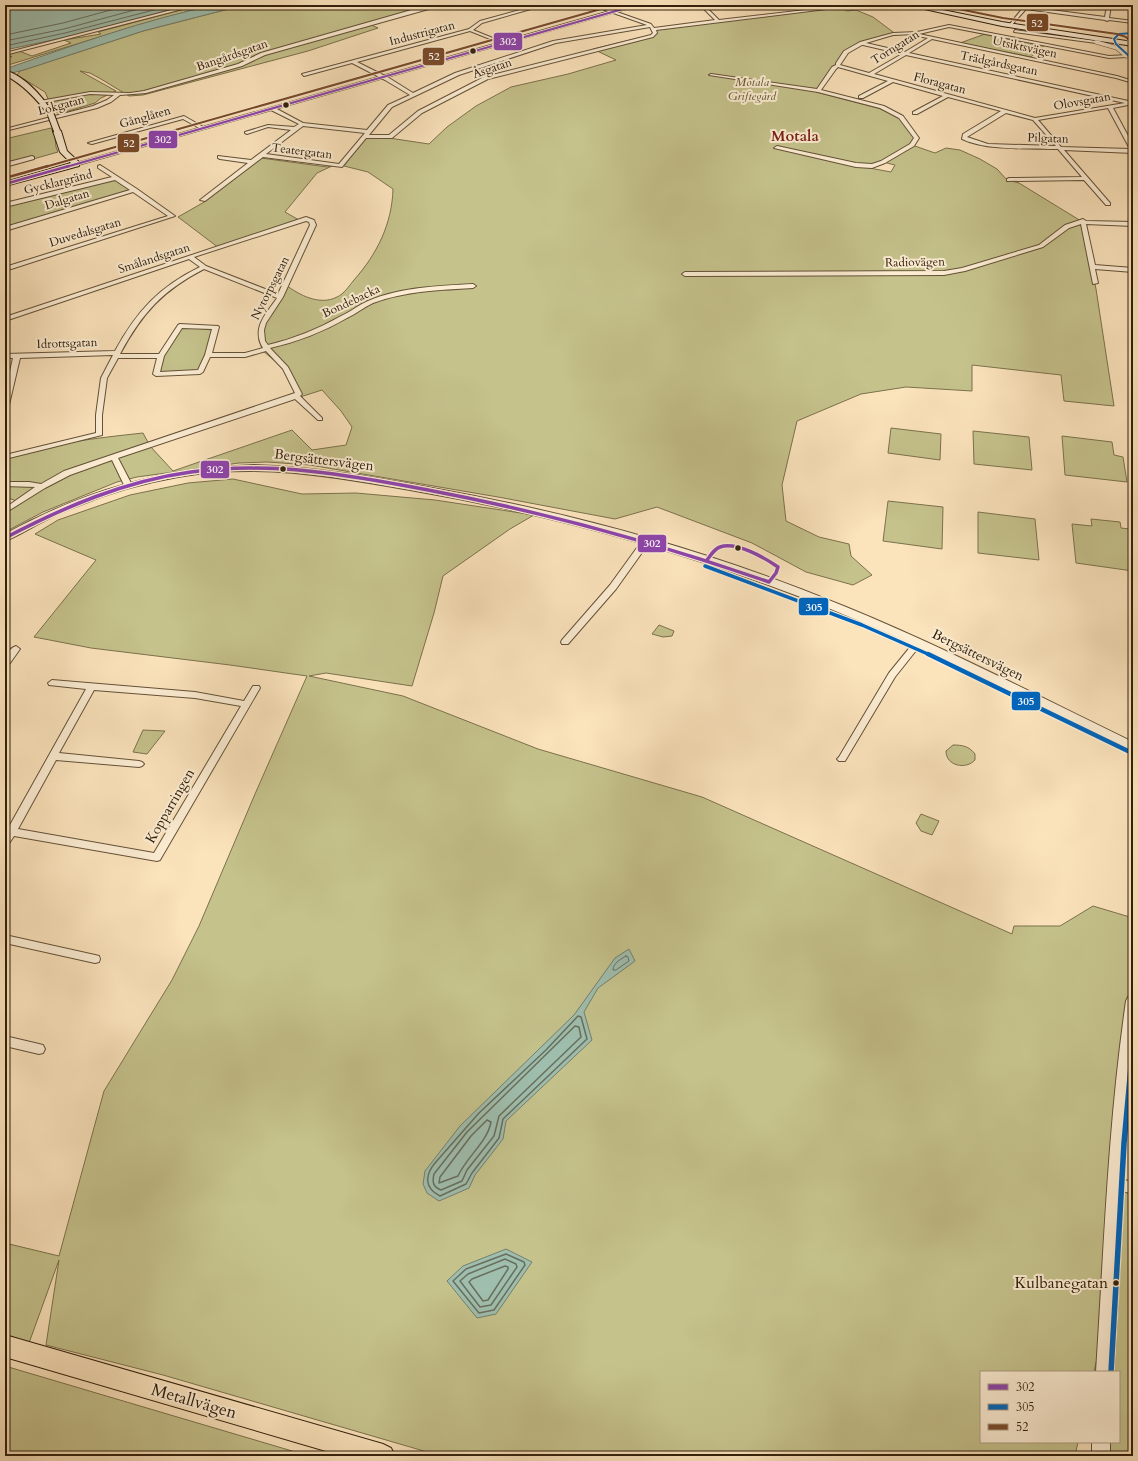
<svg xmlns="http://www.w3.org/2000/svg" width="1138" height="1461" font-family="Cardo,serif">
	<rect width="100%" height="100%" fill="#fbe3bc"/>
	<filter id="stains"><feTurbulence type="fractalNoise" baseFrequency=".005" numOctaves="4"/><feColorMatrix values="0 0 0 0 .2 0 0 0 0 .09 0 0 0 0 .02 0 0 0 .5 -.17"/></filter>
	<radialGradient id="worn" r=".72"><stop offset=".6" stop-color="#630" stop-opacity="0"/><stop offset="1" stop-color="#630" stop-opacity=".3"/></radialGradient>
	<path fill="#c5c28c" stroke="#7b714c" fill-rule="evenodd" d="M199 5H211L142 24 5 66V55L12 57 8 55 9 53 19 51 32 56 71 43 64 40 101 34 98 32Z
		M244 5H428L422 10 369 24 378 28 308 51 143 95 129 96 101 79 90 73 80 71 116 91 101 98 95 103 59 114 53 110 45 92 17 75 20 71 143 31Z
		M833 5H863L841 8 847 11 856 10 873 17 897 35C880 37 855 43 843 57 833 67 825 80 816 92L889 111 900 116 917 138 912 145 935 153 946 148 960 150 980 159 997 169 1007 180 1019 183 1081 221 1085 231 1096 289 1114 406 1064 401 1061 375 972 365V391L906 387 861 394 797 421 782 485 786 521 819 537 849 544 851 556 872 575 853 585 806 572 752 543 657 507 615 519 498 497 310 465 267 462 239 463 137 477 117 482 43 512 5 532V510L17 501 5 497V459C49 443 97 438 143 433L150 446 173 471 292 430 312 450 346 445 352 427 341 411 322 390 294 399 297 391 281 366 263 351 259 341V329L286 285C299 295 320 306 337 297 344 294 349 286 354 280 377 254 392 224 393 189L368 172 344 166 364 137 389 138 429 144 447 127 476 106 511 87 568 74 616 60 593 49 655 34 656 30 832 7ZM883 162 895 165 891 172 864 167Z
		M985 34 1045 45 1031 57 960 43Z
		M51 128 55 137 56 147 58 152 5 167V139Z
		M261 158 327 167 332 166 317 173 285 212 299 220 219 248 178 217 206 201Z
		M113 178 135 191 5 230V206Z
		M180 326 212 330V336L198 372 157 373 160 358Z
		M891 428 941 434 940 460 888 453Z
		M973 431 1029 437 1032 470 974 464Z
		M1062 436 1112 442 1114 455 1123 457 1127 482 1065 475Z
		M233 479 302 494 356 493 435 500 534 515 510 529 443 576 434 613 412 686 326 673 309 676 403 696 538 749 702 797 1012 934 1014 926H1060L1093 906 1133 918V1005L1117 1184 1133 1189V1456H1109V1442H1119V1372H1108L1107 1313 1094 1372H981V1442H1078L1075 1456H441L163 1375 46 1345 59 1260 29 1343 5 1334V1243L59 1256 104 1091 172 980 199 926 255 794 307 676 230 665 91 648 34 637 96 560 35 534 58 520 130 495 188 483Z
		M888 501 943 507 942 549 883 541Z
		M978 512 1035 519 1039 560 978 553Z
		M1091 519 1120 522 1121 528 1130 529 1133 547V571L1076 563 1072 524 1092 526Z
		M659 625 674 631 672 636 663 637 652 634Z
		M143 730 165 731 147 754 133 752Z
		M953 745C962 745 969 746 975 754V760C966 770 946 766 946 751Z
		M921 814 939 821 932 835 921 831 916 823Z
		M5 1366 309 1456H5Z"/>
	<path fill="#9fbeae" stroke="#737f6d" d="M5 5H189L67 37 5 50Z
		M215 5H244L143 31 27 69 5 75V69C74 45 144 20 215 5Z
		M629 949 635 961 598 988 584 1012 592 1040 506 1121 503 1139 475 1175 469 1188 439 1201 427 1193 423 1184 425 1171 460 1126 574 1015 615 958Z
		M506 1249 532 1262 496 1314 477 1318 447 1281 463 1266Z"/>
	<g fill="none" stroke-linecap="round" stroke-linejoin="round">
		<path stroke="#686f5d" stroke-width="1" d="M5 35 63 23 129 5
			M5 41 64 29 153 5
			M5 46 65 33 173 5
			M626 956 628 957 629 961 616 970H613C613 963 621 959 626 956Z"/>
		<path stroke="#686f5d" stroke-width="1.5" d="M578 1016 581 1017 587 1039 503 1119 499 1138 472 1173 466 1184 440 1196C424 1188 425 1175 435 1163L479 1113 546 1050Z
			M575 1026 579 1027 581 1037 499 1116 494 1136 467 1170 462 1181 441 1190C433 1187 432 1182 434 1174L467 1132Z
			M487 1120 491 1122C487 1143 467 1156 458 1176L439 1183 440 1177 471 1136Z
			M506 1254 524 1262 525 1265 494 1310 479 1313 453 1281 466 1269Z
			M505 1259 516 1264 517 1267 491 1305 480 1307 460 1281 468 1274Z
			M505 1266 508 1267V1269L488 1300 483 1301 469 1282 472 1279Z"/>
		<defs>
			<path id="pedestrian" d="M1096 42 1117 48 1126 56"/>
			<path id="minor" d="M191 5H198L5 55V53Z
				M429 5H443L265 55 242 66 146 93 120 95 111 102 97 108 5 131V129L93 106 107 100 114 95 90 94 42 103 40 102V101L90 92 130 93 144 91 238 64 261 53Z
				M538 5H545L482 23 473 30 505 43V45L470 31 357 62 389 78 413 93 455 73 553 41 647 25 591 5H597L651 24 654 28 715 20 700 5H704L719 20 832 7 834 8 656 30 657 33 653 37 488 79 422 113 392 138H366L342 167 263 157 205 201 200 200 248 163 220 159 218 158V156L251 160 291 130 268 127 247 134 245 133V132L268 125 294 127 299 124 271 110V108H275L303 123 367 130 388 105 410 95 385 80 352 63 304 76 302 74 469 29 480 21ZM650 27 653 33 651 35 484 77 418 111 389 135H369L392 107 459 75 556 43ZM303 126 365 133 339 164 266 154Z
				M1000 5 1024 7 1028 5V7L1105 17 1107 5H1111L1109 18 1133 21V23L1109 20 1107 21 1105 20 1026 9 1011 26 1009 25 1022 9Z
				M1119 5H1133V7Z
				M949 25 1109 56 1128 55 1126 57 1109 58 949 27 919 34 1117 76 1133 81V83L1116 78 932 39 909 53 1133 102V104L1113 108 1133 145V153L1064 150 1110 203V205H1106L1084 180 1007 181V179L1009 178 1082 177 1058 149C1031 148 987 151 962 139L963 134 1001 111 948 97 917 114H913V112L943 96 893 82 863 98H859V96L888 81 838 67 836 69 821 90 884 106 903 116 919 138 914 146 885 163 872 168 856 167 774 148 777 146 856 163 872 164 881 161 910 144 914 138 899 118 880 108 818 92 709 75 711 74 817 89 832 67 836 65V63L844 51 860 42 893 33 917 32ZM916 34 917 36 928 38 905 52 866 43 893 35ZM862 45H863L902 54 869 73 840 65 848 53ZM906 55 1125 103 1035 118 874 74ZM1108 108 1130 149 1061 147 1038 120ZM1006 113 1033 120 1056 146 988 144 967 137Z
				M1015 30 1096 41 1098 42 1096 43 1014 32Z
				M184 116 205 128 201 129 183 119 92 144 88 143Z
				M32 156 34 157V159L5 167V163Z
				M100 165 137 189 175 216 5 271V267L168 216 133 192 5 231V227L130 190 115 180 5 207V203L112 177 98 168V166Z
				M306 217 314 220 316 225 283 297 266 323 264 330 265 341 268 345C293 339 318 329 341 316 351 312 358 305 368 301 401 287 438 286 473 284L476 286 473 288C439 290 405 291 373 303 364 307 356 314 347 318 323 332 297 342 270 348L288 367 302 394 300 396 322 418V420H318L295 399 118 458 132 485 131 487H125L112 460 70 475 45 488 5 513V508L35 487 5 486V482H29L41 484 64 471 295 393 283 369 266 351 245 357H210L203 372 200 374 156 376 153 374 157 358H118L107 378 102 415V435L5 459V455L96 433V415L101 378 113 355 20 358 8 409 5 411V394L13 358H5V354L115 351C137 311 159 287 200 267L189 259 5 321V317ZM306 221 309 222 310 225 278 294 206 266 194 257ZM204 269 277 298C266 314 251 328 263 348L245 353H212L219 327 218 326 180 324 178 325 159 354H120C142 313 163 290 204 269ZM182 328 212 329 205 355 198 370 160 372 164 356Z
				M1083 219 1086 221 1133 222V226L1086 224 1095 265 1133 268V272L1095 269 1098 283 1093 284 1081 224 1069 228 1043 247 965 271 944 275 685 276 682 274 685 272 944 271 962 268 1039 245 1065 225Z
				M644 538H650L651 540 616 589 568 644H562L561 642 562 640 610 585Z
				M918 640 922 643 895 677 845 761H839L837 759 839 757 889 673 915 641Z
				M16 646 20 649 8 666 5 667C5 659 7 649 16 646Z
				M52 680 195 692 244 701 253 686H259L260 688 160 860 157 861 14 836 8 845 5 846V834L86 689 49 685 48 683ZM94 690 195 698 241 706 154 853 18 829 56 760 139 767 142 766 144 764 142 762 139 761 59 753Z
				M5 935 95 955 99 956 100 959 99 962 95 963 5 943Z
				M5 1036 39 1044 43 1045 45 1049 43 1053 39 1054 5 1046Z
				M1116 1178 1133 1182V1194L1112 1188 1110 1184 1112 1180Z"/>
			<path id="tertiary" d="M631 5H640L78 165 73 164Z
				M254 465C318 467 380 478 443 490 581 515 716 553 846 607 944 647 1038 696 1133 742V751C1105 742 1079 725 1052 712 1000 687 948 661 896 637 740 567 578 519 410 490 330 476 260 463 178 477 143 483 108 493 75 507 64 511 53 516 42 522 30 528 18 536 5 541V534C87 489 161 469 254 465Z
				M1133 995V1056L1126 1143 1114 1372H1096C1104 1248 1108 1124 1126 1001L1128 997Z
				M1092 1442H1110V1456H1092Z"/>
			<path id="secondary" d="M906 5H918L1002 22 1133 42V46L1002 26Z
				M5 70C26 77 43 97 54 115L53 116H49C37 99 24 85 5 75Z
				M57 129 61 131 67 151 79 162V166L5 186V182L71 163 60 152 53 131Z"/>
			<path id="primary" d="M5 1335 383 1444 391 1448 395 1456H343L5 1357Z"/>
		</defs>
		<use href="#pedestrian" stroke="#645138" stroke-width="4.5"/>
		<use href="#minor" stroke="#645138" stroke-width="2"/>
		<use href="#tertiary" stroke="#645138" stroke-width="2"/>
		<use href="#secondary" stroke="#31200c" stroke-width="2"/>
		<use href="#primary" stroke="#31200c" stroke-width="2"/>
		<use href="#pedestrian" stroke="#fcedd3" stroke-width="3.5"/>
		<use href="#minor" fill="#fcedd3" fill-rule="evenodd"/>
		<use href="#tertiary" fill="#fcedd3" fill-rule="evenodd"/>
		<use href="#secondary" fill="#fcedd3" fill-rule="evenodd"/>
		<use href="#primary" fill="#fbe3bc" fill-rule="evenodd"/>
		<defs>
			<path id="secondary-bridge" d="M51 115 57 131"/>
		</defs>
		<use href="#secondary-bridge" stroke="#31200c" stroke-width="8" stroke-linecap="butt"/>
		<use href="#secondary-bridge" stroke="#fcedd3" stroke-width="6"/>
		<defs>
			<path id="bus-1-far2" d="M66 167 637 5"/>
			<path id="bus-1-far1" d="M5 184 69 166"/>
			<path id="bus-1" d="M5 538C64 507 125 481 191 472 271 461 350 475 428 490 544 512 657 543 769 582L776 573 778 567C765 558 736 541 720 547 714 549 711 555 707 560"/>
			<path id="bus-2-far3" d="M1129 56 1116 44 1114 39 1119 34 1133 33"/>
			<path id="bus-2-far2" d="M705 566 862 625 930 655"/>
			<path id="bus-2-far1" d="M928 654 1130 752"/>
			<path id="bus-2" d="M1111 1372 1124 1143 1133 1045"/>
			<path id="bus-3-far1" d="M939 5 1003 18 1117 34 1126 37 1133 44
				M45 167 615 5"/>
			<path id="bus-3" d="M5 178 48 166"/>
		</defs>
		<use href="#bus-1-far2" stroke="#fcedd3" stroke-width="3.5"/>
		<use href="#bus-1-far1" stroke="#fcedd3" stroke-width="4.5"/>
		<use href="#bus-1" stroke="#fcedd3" stroke-width="6"/>
		<use href="#bus-2-far3" stroke="#fcedd3" stroke-width="3.5"/>
		<use href="#bus-2-far2" stroke="#fcedd3" stroke-width="6"/>
		<use href="#bus-2-far1" stroke="#fcedd3" stroke-width="8"/>
		<use href="#bus-2" stroke="#fcedd3" stroke-width="8"/>
		<use href="#bus-3-far1" stroke="#fcedd3" stroke-width="3.5"/>
		<use href="#bus-3" stroke="#fcedd3" stroke-width="4.5"/>
		<use href="#bus-1-far2" stroke="#8e44ad" stroke-width="2"/>
		<use href="#bus-1-far1" stroke="#8e44ad" stroke-width="2.5"/>
		<use href="#bus-1" stroke="#8e44ad" stroke-width="3.5"/>
		<use href="#bus-2-far3" stroke="#0065bd" stroke-width="2"/>
		<use href="#bus-2-far2" stroke="#0065bd" stroke-width="3.5"/>
		<use href="#bus-2-far1" stroke="#0065bd" stroke-width="4.5"/>
		<use href="#bus-2" stroke="#0065bd" stroke-width="5.5"/>
		<use href="#bus-3-far1" stroke="#7a4b2a" stroke-width="2"/>
		<use href="#bus-3" stroke="#7a4b2a" stroke-width="2.5"/>
	</g>
	<g fill="#31200c" stroke="#fcedd3" stroke-width="1.5">
		<circle cx="473" cy="51" r="3.5"/>
		<circle cx="286" cy="105" r="3.5"/>
		<circle cx="283" cy="469" r="3.5"/>
		<circle cx="738" cy="548" r="3.5"/>
		<circle cx="1116" cy="1283" r="3.5"/>
	</g>
	<g text-anchor="middle" dominant-baseline="central" stroke-width="4" stroke-linejoin="round" paint-order="stroke">
		<g font-size="12" fill="#31200c" stroke="#fcedd3">
			<text transform="translate(422 33) rotate(-15)">Industrigatan</text>
			<text transform="translate(895 47) rotate(-32)">Torngatan</text>
			<text transform="translate(1025 47) rotate(12)">Utsiktsvägen</text>
			<text transform="translate(232 55) rotate(-19)">Bangårdsgatan</text>
			<text transform="translate(999 63) rotate(12)">Trädgårdsgatan</text>
			<text transform="translate(492 68) rotate(-19)">Åsgatan</text>
			<text transform="translate(940 83) rotate(15)">Floragatan</text>
			<text transform="translate(1082 101) rotate(-10)">Olovsgatan</text>
			<text transform="translate(61 105) rotate(-15)">Lokgatan</text>
			<text transform="translate(145 117) rotate(-16)">Gånglåten</text>
			<text transform="translate(1048 138) rotate(2)">Pilgatan</text>
			<text transform="translate(302 151) rotate(7)">Teatergatan</text>
			<text transform="translate(58 182) rotate(-14)">Gycklargränd</text>
			<text transform="translate(67 199) rotate(-17)">Dalgatan</text>
			<text transform="translate(85 232) rotate(-17)">Duvedalsgatan</text>
			<text transform="translate(154 258) rotate(-18)">Smålandsgatan</text>
			<text transform="translate(915 262) rotate(-1)">Radiovägen</text>
			<text transform="translate(270 288) rotate(-63)">Nytorpsgatan</text>
			<text transform="translate(351 301) rotate(-25)">Bondebacka</text>
			<text transform="translate(67 343) rotate(-2)">Idrottsgatan</text>
		</g>
		<g font-size="12" font-style="italic" fill="#5d5132" stroke="#fcedd3">
			<text x="752" y="82">Motala<tspan x="752" dy="14">Griftegård</tspan></text>
		</g>
		<g font-size="14" fill="#31200c" stroke="#fcedd3">
			<text transform="translate(324 460) rotate(7)">Bergsättersvägen</text>
			<text transform="translate(978 655) rotate(26)">Bergsättersvägen</text>
			<text transform="translate(170 806) rotate(-60)">Kopparringen</text>
		</g>
		<g font-size="15" font-weight="bold" fill="#7a1f14" stroke="#fcedd3">
			<text x="795" y="136">Motala</text>
		</g>
		<g font-size="16" fill="#31200c" stroke="#fcedd3" text-anchor="end">
			<text x="1108" y="1283">Kulbanegatan</text>
		</g>
		<g font-size="17" fill="#31200c" stroke="#fcedd3">
			<text transform="translate(194 1401) rotate(16)">Metallvägen</text>
		</g>
	</g>
	<g stroke="#fcedd3" stroke-width="1.5">
		<rect x="1026" y="13" width="23" height="19" rx="4" fill="#7a4b2a"/>
		<rect x="493" y="32" width="30" height="19" rx="4" fill="#8e44ad"/>
		<rect x="422" y="47" width="23" height="19" rx="4" fill="#7a4b2a"/>
		<rect x="148" y="130" width="30" height="19" rx="4" fill="#8e44ad"/>
		<rect x="117" y="133" width="23" height="20" rx="4" fill="#7a4b2a"/>
		<rect x="200" y="460" width="30" height="19" rx="4" fill="#8e44ad"/>
		<rect x="637" y="534" width="30" height="19" rx="4" fill="#8e44ad"/>
		<rect x="798" y="597" width="31" height="19" rx="4" fill="#0065bd"/>
		<rect x="1011" y="691" width="30" height="20" rx="4" fill="#0065bd"/>
	</g>
	<g font-size="11" text-anchor="middle" font-weight="bold" fill="#fff">
		<text x="1037" y="27">52</text>
		<text x="508" y="45">302</text>
		<text x="434" y="60">52</text>
		<text x="163" y="143">302</text>
		<text x="129" y="147">52</text>
		<text x="215" y="473">302</text>
		<text x="652" y="547">302</text>
		<text x="814" y="611">305</text>
		<text x="1026" y="705">305</text>
	</g>
	<rect width="1138" height="1461" fill="none" stroke="#fbe3bc" stroke-width="20"/>
	<rect x="6" y="6" width="1126" height="1449" fill="none" stroke="#31200c" stroke-width="2"/>
	<rect x="10" y="10" width="1118" height="1441" fill="none" stroke="#31200c"/>
	<rect x="980" y="1371" width="140" height="72" fill="#fcedd3" stroke="#ab9b83"/>
	<rect x="988" y="1384" width="20" height="6" fill="#8e44ad" stroke="#ab9b83"/>
	<text x="1016" y="1391" font-size="12" fill="#31200c">302</text>
	<rect x="988" y="1404" width="20" height="6" fill="#0065bd" stroke="#ab9b83"/>
	<text x="1016" y="1411" font-size="12" fill="#31200c">305</text>
	<rect x="988" y="1424" width="20" height="6" fill="#7a4b2a" stroke="#ab9b83"/>
	<text x="1016" y="1431" font-size="12" fill="#31200c">52</text>
	<rect width="100%" height="100%" filter="url(#stains)"/>
	<rect width="100%" height="100%" fill="url(#worn)"/>
</svg>
